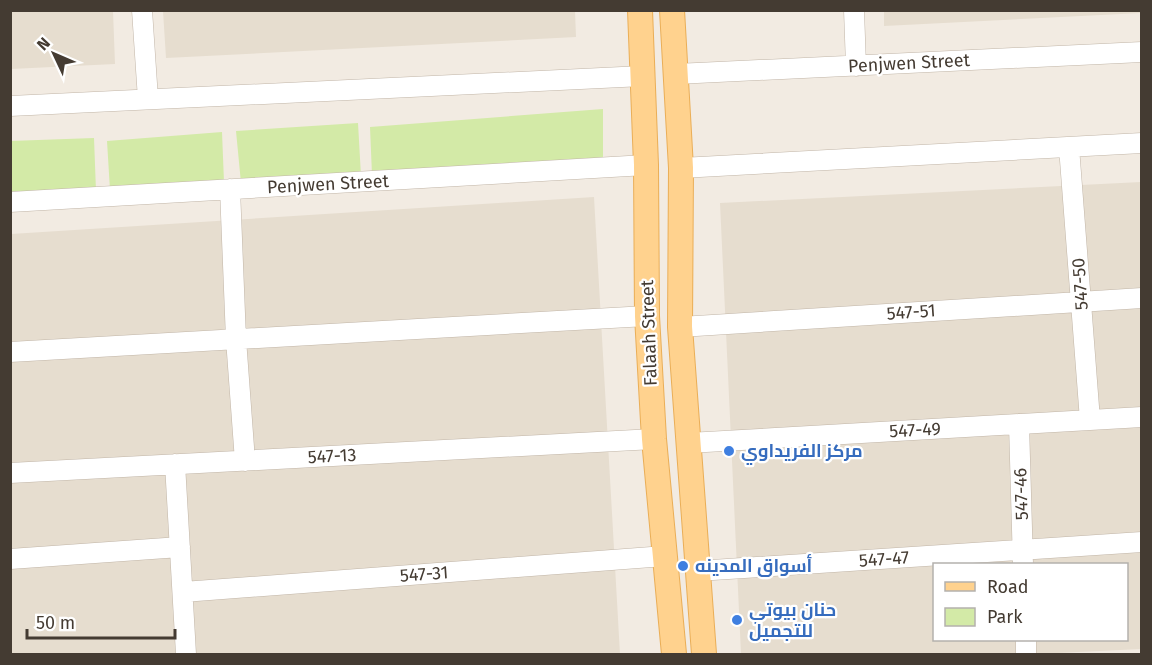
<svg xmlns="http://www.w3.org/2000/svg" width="1152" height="665" font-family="'Fira Sans',Cairo,sans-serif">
	<rect width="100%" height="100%" fill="#f2ebe2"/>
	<path fill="#e6ddcf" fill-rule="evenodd" d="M11 10 113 11 115 64 11 69Z
		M1141 10V13L884 26V11Z
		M163 11H575L576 37 166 58Z
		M1141 182V649L1037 654H741L720 203ZM934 564H1126V640H934Z
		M594 197 620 654H11V234Z"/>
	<path fill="#d3eaa7" d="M603 109V165L372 175 370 127Z
		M358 123 361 176 241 183 236 131Z
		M222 132 224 182 110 190 107 141Z
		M94 138 96 191 11 195 10 141Z"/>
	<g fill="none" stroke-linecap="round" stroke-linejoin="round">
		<defs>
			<path id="minor" d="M142 10 148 99
				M854 10 856 66
				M676 74 1142 52
				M10 106 643 76
				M1069 147 1090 420
				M681 168 1142 143
				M230 189 236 339 245 461
				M10 202 646 165
				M680 327 1142 298
				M10 352 647 316
				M1019 424 1023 564
				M688 443 1142 417
				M175 464 186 654
				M10 473 654 439
				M10 559 180 547
				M697 571 1142 542
				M183 592 665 556
				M1026 640V654"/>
			<path id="major" d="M640 10 646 165 647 316 654 439 674 654
				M672 10 681 168 680 327 704 654"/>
		</defs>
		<use href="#minor" stroke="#c1b5a7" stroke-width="21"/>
		<use href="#major" stroke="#eaae57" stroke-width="26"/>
		<use href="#minor" stroke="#fff" stroke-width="20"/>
		<use href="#major" stroke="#ffd28e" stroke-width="24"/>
	</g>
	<g fill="#3f7fe0" stroke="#fff" stroke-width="2">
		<circle cx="729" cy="451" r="6"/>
		<circle cx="683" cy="566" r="6"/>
		<circle cx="737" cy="620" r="6"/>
	</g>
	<g text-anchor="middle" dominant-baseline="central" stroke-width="4.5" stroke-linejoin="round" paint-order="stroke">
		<g font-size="18" fill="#443b32" stroke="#fff">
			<text transform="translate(909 63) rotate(-3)">Penjwen Street</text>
			<text transform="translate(328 184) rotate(-3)">Penjwen Street</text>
			<text transform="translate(1080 284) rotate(-94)">547-50</text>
			<text transform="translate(911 312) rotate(-4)">547-51</text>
			<text transform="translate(649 333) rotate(-92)">Falaah Street</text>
			<text transform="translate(915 430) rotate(-3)">547-49</text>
			<text transform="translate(332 456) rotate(-3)">547-13</text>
			<text transform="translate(1021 494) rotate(-92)">547-46</text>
			<text transform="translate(884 559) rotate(-4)">547-47</text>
			<text transform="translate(424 574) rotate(-4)">547-31</text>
		</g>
		<g font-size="18" font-weight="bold" fill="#366cbe" stroke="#fff" text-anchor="start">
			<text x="741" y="451">مركز الفريداوي</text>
			<text x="695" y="566">أسواق المدينه</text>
			<text x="749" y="610">حنان بيوتي<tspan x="749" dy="21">للتجميل</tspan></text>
		</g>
	</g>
	<rect width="1152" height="665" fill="none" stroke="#443b32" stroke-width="24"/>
	<rect x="933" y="563" width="195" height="78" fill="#ffffff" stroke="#b4b1ad" stroke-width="1.5"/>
	<rect x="945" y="582" width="30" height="9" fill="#ffd28e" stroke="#b4b1ad" stroke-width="1.5"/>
	<text x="987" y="593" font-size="18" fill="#443b32">Road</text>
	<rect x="945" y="608" width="30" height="18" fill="#d3eaa7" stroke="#b4b1ad" stroke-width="1.5"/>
	<text x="987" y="623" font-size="18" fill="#443b32">Park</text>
	<g transform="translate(54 54) rotate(314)" stroke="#ffffff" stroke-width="4.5" paint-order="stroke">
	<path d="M0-4.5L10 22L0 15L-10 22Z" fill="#443b32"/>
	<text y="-9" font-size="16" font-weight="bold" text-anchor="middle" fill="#443b32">N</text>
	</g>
	<path d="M27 629v9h148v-9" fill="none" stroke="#443b32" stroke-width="3"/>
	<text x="36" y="629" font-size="18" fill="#443b32" stroke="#ffffff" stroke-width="4.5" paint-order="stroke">50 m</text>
</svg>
